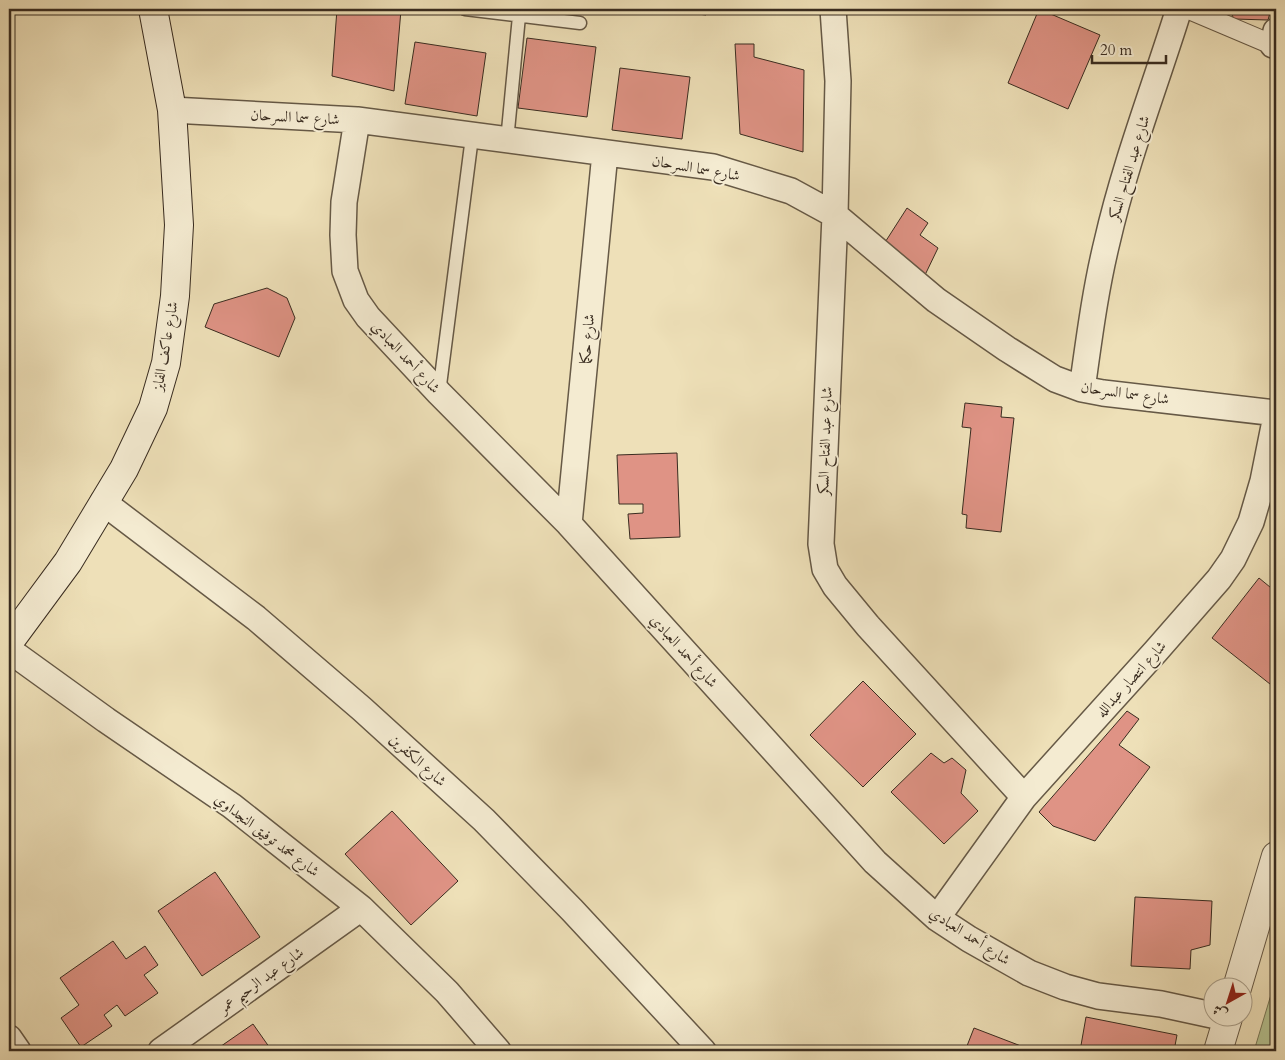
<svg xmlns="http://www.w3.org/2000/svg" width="1285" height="1060" font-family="Cardo,Amiri,serif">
	<rect width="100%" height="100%" fill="#eee0b8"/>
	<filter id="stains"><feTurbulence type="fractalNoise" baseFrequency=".004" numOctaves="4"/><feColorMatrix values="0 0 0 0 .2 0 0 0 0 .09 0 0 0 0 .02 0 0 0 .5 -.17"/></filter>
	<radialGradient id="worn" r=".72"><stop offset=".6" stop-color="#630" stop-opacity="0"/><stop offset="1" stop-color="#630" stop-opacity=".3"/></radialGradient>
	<path fill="#b6c391" stroke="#787858" d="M1276 978V1051H1254Z"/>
	<path fill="#df9385" stroke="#392c20" d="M337 9 401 10 394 91 332 76Z
		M657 9H707L706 15Z
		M1039 9 1100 35 1068 109 1008 83Z
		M1229 9H1271L1268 20 1234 19Z
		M527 38 596 47 587 117 518 108Z
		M415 42 486 53 477 116 405 104Z
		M735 44H754V57L804 70 803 152 740 134Z
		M620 68 690 77 682 139 612 130Z
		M907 208 928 223 920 235 938 248 925 275 882 247Z
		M267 288 287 298 295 318 279 357 205 327 214 304Z
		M965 403 1002 407 1001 417 1014 418 1001 532 966 528 967 515 962 514 971 428 962 427Z
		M677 453 680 537 630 539 628 514 643 513V504H619L617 455Z
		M1259 578 1276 592 1275 688 1212 638Z
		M863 681 916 734 863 787 810 735Z
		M1127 711 1139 719 1119 745 1150 767 1095 841 1053 826 1039 812Z
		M931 753 944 763 952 758 966 770 961 793 978 811 944 844 891 792Z
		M392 811 458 881 411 925 345 854Z
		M215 872 260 937 202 976 158 911Z
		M1135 897 1212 901 1210 945 1191 950 1190 969 1131 966Z
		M113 941 126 959 145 946 158 965 144 975 158 993 125 1016 117 1005 104 1015 112 1026 81 1047 61 1018 79 1005 60 978Z
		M1086 1017 1177 1035 1174 1051H1080Z
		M253 1024 272 1051H214Z
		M974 1028 1034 1051H965Z"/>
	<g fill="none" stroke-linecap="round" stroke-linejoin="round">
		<defs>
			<path id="service" d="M465 9 580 23
				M507 141 519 16
				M439 393 472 137"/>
			<path id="pedestrian" d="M1188 9 1273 45"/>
			<path id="minor" d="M833 9 838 81 835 215 821 544 825 569 835 586 868 626 1024 797
				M1276 31 1273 45 1276 46
				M172 110 357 120 713 167 791 191 835 215 936 300 1007 349 1055 379 1082 389 1103 393 1276 413
				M357 120 344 202 343 235 345 271 356 300 368 317 439 393 569 524 875 862 937 918 969 939 1029 973 1065 987 1098 996 1161 1004 1212 1015
				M1082 389C1089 340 1095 291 1107 242 1125 163 1155 86 1179 9
				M103 502 256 618 362 709 484 820 572 910 703 1051
				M569 524 605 153
				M9 650 106 720 232 806 361 908 447 992 498 1051
				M937 918 1024 797 1156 651 1219 579 1233 559 1251 522 1263 481 1276 416
				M9 1038 18 1051
				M161 1051 361 908"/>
			<path id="tertiary" d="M1237 988 1276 856
				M1218 1051 1228 1018"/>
			<path id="secondary" d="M9 642 68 562 124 469 153 408 166 363 175 296 179 225 172 110 153 9"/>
		</defs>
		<use href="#service" stroke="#665946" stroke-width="15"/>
		<use href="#pedestrian" stroke="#665946" stroke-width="21"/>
		<use href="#minor" stroke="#665946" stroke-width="28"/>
		<use href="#tertiary" stroke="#665946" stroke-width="30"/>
		<use href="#secondary" stroke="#392c20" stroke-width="30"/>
		<use href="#service" stroke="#f4ebd1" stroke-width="12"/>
		<use href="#pedestrian" stroke="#f4ebd1" stroke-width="19"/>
		<use href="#minor" stroke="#f4ebd1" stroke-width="25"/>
		<use href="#tertiary" stroke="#f4ebd1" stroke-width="28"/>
		<use href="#secondary" stroke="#f4ebd1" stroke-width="28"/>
	</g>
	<g text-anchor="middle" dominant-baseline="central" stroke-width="4" stroke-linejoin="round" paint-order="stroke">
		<g font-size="15" fill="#392c20" stroke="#f4ebd1">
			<text transform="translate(295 117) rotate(3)">شارع سما السرحان</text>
			<text transform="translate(696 168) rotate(10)">شارع سما السرحان</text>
			<text transform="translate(1129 168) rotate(-73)">شارع عبد الفتاح السكر</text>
			<text transform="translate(587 339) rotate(-85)">شارع حكما</text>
			<text transform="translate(165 346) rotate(-80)">شارع عاكف الفايز</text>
			<text transform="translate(406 357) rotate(47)">شارع أحمد العبادي</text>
			<text transform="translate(1125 393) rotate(8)">شارع سما السرحان</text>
			<text transform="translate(825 441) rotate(-88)">شارع عبد الفتاح السكر</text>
			<text transform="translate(684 651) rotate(48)">شارع أحمد العبادي</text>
			<text transform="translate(1131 679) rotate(-48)">شارع انتصار عبدالله</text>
			<text transform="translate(418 760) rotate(42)">شارع الكفرين</text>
			<text transform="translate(267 835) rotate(37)">شارع محمد توفيق النجداوي</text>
			<text transform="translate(970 936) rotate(33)">شارع أحمد العبادي</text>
			<text transform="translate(261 980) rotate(-36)">شارع عبد الرحيم عمر</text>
		</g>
	</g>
	<rect width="1285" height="1060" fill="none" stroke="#eee0b8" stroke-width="30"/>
	<rect x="10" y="10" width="1265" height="1040" fill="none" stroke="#392c20" stroke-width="2.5"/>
	<rect x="15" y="15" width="1255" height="1030" fill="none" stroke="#392c20"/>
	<g transform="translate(1228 1002) rotate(219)"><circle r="24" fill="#f4ebd1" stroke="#a99f8a"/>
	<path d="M0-4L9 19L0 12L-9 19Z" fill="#8f2418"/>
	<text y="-8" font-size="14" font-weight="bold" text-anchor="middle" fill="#392c20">ش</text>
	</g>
	<path d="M1092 55v8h74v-8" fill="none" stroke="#392c20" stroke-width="2.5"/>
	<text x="1100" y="55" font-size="15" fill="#392c20" stroke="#f4ebd1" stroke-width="4" paint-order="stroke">20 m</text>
	<rect width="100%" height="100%" filter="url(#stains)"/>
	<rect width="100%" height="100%" fill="url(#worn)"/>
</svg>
